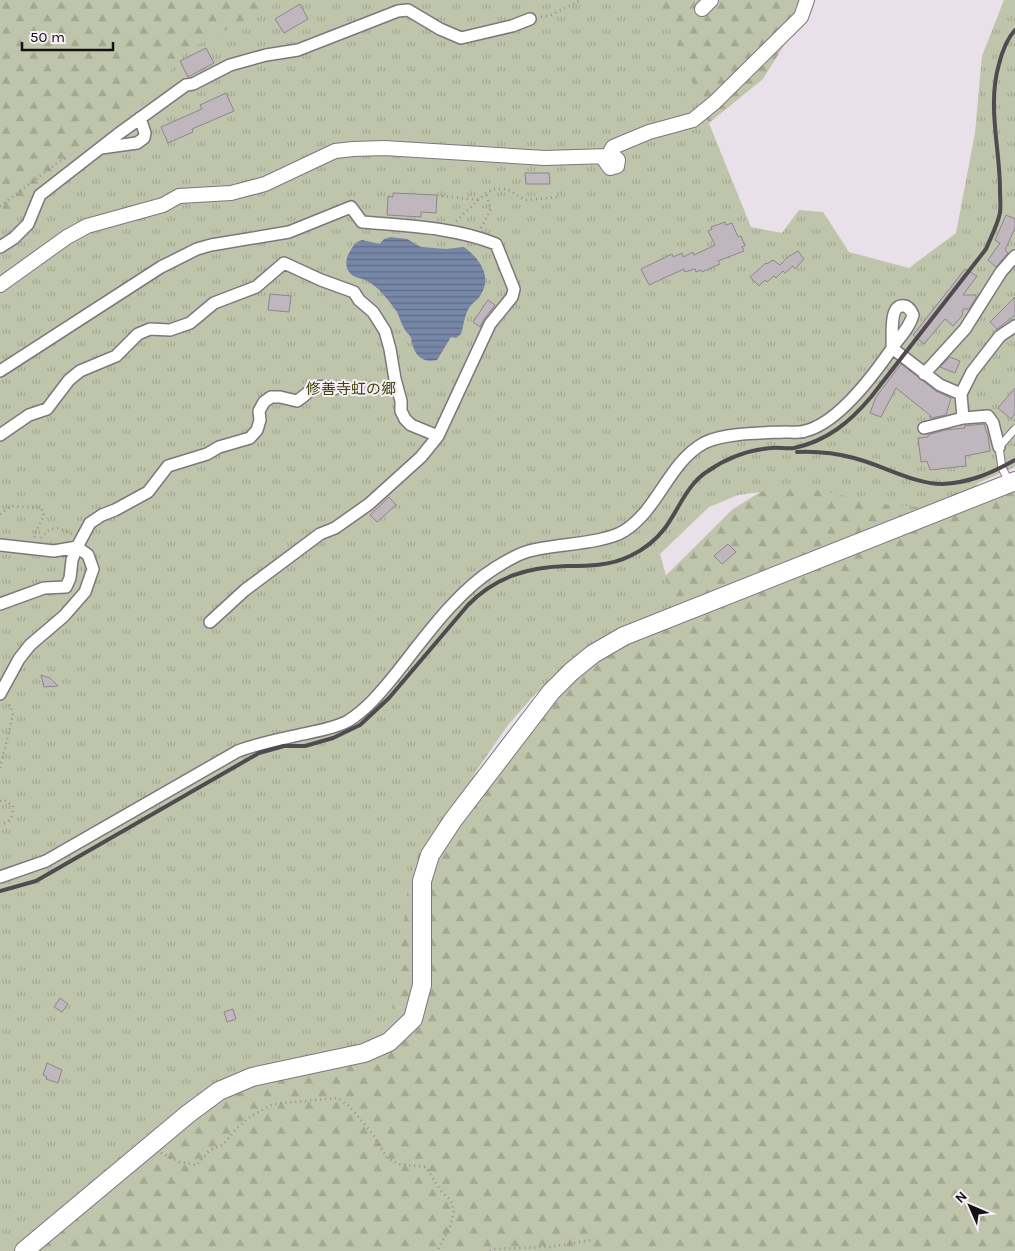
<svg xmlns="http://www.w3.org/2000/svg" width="1015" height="1251" font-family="Karla,'Noto Sans JP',sans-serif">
	<defs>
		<pattern id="forest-firs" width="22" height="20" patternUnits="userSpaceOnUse" patternTransform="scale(1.25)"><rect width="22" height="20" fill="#bfc5aa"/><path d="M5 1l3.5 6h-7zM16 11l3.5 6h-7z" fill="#a3a891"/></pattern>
		<pattern id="park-tufts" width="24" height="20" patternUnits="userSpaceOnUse" patternTransform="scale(1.25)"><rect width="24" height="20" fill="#bfc5aa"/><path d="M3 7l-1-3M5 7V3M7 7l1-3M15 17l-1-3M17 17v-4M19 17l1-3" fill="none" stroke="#a3a891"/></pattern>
		<pattern id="water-rules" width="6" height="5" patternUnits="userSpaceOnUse" patternTransform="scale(1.25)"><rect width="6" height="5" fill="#7787a7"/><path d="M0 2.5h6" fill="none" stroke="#606d87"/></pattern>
	</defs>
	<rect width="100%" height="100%" fill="#e9e0ea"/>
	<path fill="url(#forest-firs)" d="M0 0H809L803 15 763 79 693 136 0 367Z
		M862 471 1015 489V1251H0L340 915 650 591 733 509 788 475Z"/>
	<path fill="url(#park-tufts)" d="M280 0H659L751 227 782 233 799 210 823 212 849 252 909 268 956 233 975 133 982 56 1004 0H1015V467L951 495 917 507 881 504 824 491 789 488 738 495 709 507 660 554 676 612 536 693 508 725 418 855 408 884 395 1006 382 1033 347 1054 226 1083 152 1128 11 1251H0V222L140 107 187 50 274 5Z"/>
	<path fill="url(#water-rules)" d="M391 237 407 239 421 247 446 249 464 247C480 259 493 277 480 296 477 301 472 303 469 308 464 316 464 325 461 334L456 338 451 337 437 360C423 363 415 356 412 343 411 339 412 339 410 336 408 333 406 332 405 330 401 324 400 318 397 312 390 302 379 287 367 281 362 278 354 278 350 273 341 263 350 249 357 242L362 240 380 244 384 239Z"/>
	<path fill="#c0b6be" stroke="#8f858c" d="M300 4 308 19 284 33 275 19Z
		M206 48 214 63 188 77 180 61Z
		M226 93 234 111 192 129 193 132 168 143 161 127 202 109 200 105Z
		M525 173H549L550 184H526Z
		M393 193 437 195 436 213 421 212V217L387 215 388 196 393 197Z
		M1006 215 1015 219V228L1005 250 1008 253 996 267 988 260 1000 243 995 240Z
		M725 222 726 225 732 223 738 237 741 236 745 246 742 247 744 251 718 261 720 264 702 272 701 270 696 272 695 269 685 272 684 269 649 285 641 269 672 254 673 257 682 253 683 257 693 252 694 255 715 245 708 231 712 229 711 227Z
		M798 251 804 259 795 269 793 266 785 273 783 271 776 278 774 276 767 282 765 280 759 286 750 277 766 263 767 264 773 260 780 265 788 257Z
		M965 269 977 276 963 295H976V298L969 309H963L962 316 953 326 945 319 924 344 913 335Z
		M270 294 291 296 289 312 268 310Z
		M1015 297V315L997 329 990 322Z
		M488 300 495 305 484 319 480 327 473 322Z
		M950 357 960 361 955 373 940 367Z
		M901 364 936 391 951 398 946 415 931 418 929 417 931 416 896 388 881 417 870 413 876 397Z
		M1015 388V414L1011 419 998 408Z
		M984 424 988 436 990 451 965 456 966 466 930 470 927 461 921 462 918 438 928 437V435L945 430 965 428 964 426Z
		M389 497 396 505 377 522 370 515Z
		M728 544 736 552 722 564 714 556Z
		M41 675 50 678 58 686 44 687Z
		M60 998 68 1004 62 1012 54 1007Z
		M233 1009 236 1019 227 1022 224 1012Z
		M47 1063 62 1070 58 1083 46 1079 47 1077 43 1075Z"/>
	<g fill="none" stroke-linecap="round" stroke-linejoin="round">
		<defs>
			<path id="service" d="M1010 483 1002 468 999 447 1015 429"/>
			<path id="pedestrian" d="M101 148 137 143 144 138 145 133 140 118
				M0 247 14 238 28 224 40 195 117 135 186 85 193 84 230 65 266 55 298 50 398 11 408 10 440 29 461 38 512 26 530 19
				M892 348 940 385 961 394
				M0 371 161 267 197 249 211 245 289 232 351 207 362 222C406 226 454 227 496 244L514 289 512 297 490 324 438 436 421 457 369 504 335 528 320 534 245 590 210 622
				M924 374 965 329 1001 272 1015 256
				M963 418 961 394 972 372 1000 336 1015 326
				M924 428 963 418 988 416 993 423 999 447
				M0 435 29 415 47 409 69 380 80 371 116 356 138 334 150 329 170 330 190 323 214 303 256 287 284 263 321 280 354 292 359 300 373 312 385 331 390 349 395 379 401 401V411L405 419 411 425 438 436
				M0 545 54 551 77 547 88 555 93 569 85 592 64 616 30 645 19 659 0 694
				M0 604 44 588 66 587 70 578 72 560 77 547 90 523 102 515 115 510 148 492 168 466 207 454 219 447 250 438 257 430 260 420 259 411 264 402 271 397H280L297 401C312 391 313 382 334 389
				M0 877 46 861 238 751C259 743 281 739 303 734 318 731 335 728 348 721 366 710 381 692 394 676 423 640 455 593 495 568 505 562 517 554 529 551 555 544 603 544 624 531 659 509 668 463 704 443 723 433 762 433 784 432 791 432 799 433 805 431 839 423 876 372 895 344 902 335 910 326 913 315 911 310 908 305 901 306 889 308 893 339 892 348"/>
			<path id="minor" d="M702 9 711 0
				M608 156 613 147 649 132 693 120 715 102 801 17 807 0
				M0 285 67 237 87 226 163 205 179 196 231 193 265 184 335 151 353 149 384 148 545 158 608 156 615 157 618 160 617 166 610 168 603 158"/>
			<path id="tertiary" d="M24 1251 188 1114 219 1091 252 1077 364 1053 389 1042 413 1019 422 985V881L430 855 453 820 551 692 571 672 593 654 624 636 1015 481"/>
		</defs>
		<use href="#service" stroke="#7e767e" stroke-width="9"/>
		<use href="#pedestrian" stroke="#7e767e" stroke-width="14"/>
		<use href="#minor" stroke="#7e767e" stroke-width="16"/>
		<use href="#tertiary" stroke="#7e767e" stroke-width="20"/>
		<path stroke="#948d94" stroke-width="2.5" stroke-dasharray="1 4" stroke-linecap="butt" d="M541 17 551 15 581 0
			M442 196 478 200
			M0 206 60 161 68 157
			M456 221 486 193 494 189H507L525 200 560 197
			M481 228 491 209 486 193
			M0 514 11 506 41 508 44 515 34 536 36 538
			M41 538 50 529 59 528 72 534
			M0 768 13 715 11 707 7 703
			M0 801 4 800 13 806C13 815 11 825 0 823
			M161 1153 179 1162 197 1165 210 1150 223 1145 236 1129 250 1117 273 1104 338 1098 349 1106 372 1133 387 1158 398 1164 426 1167 440 1190 451 1201 454 1211 450 1227 437 1251
			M490 1251 493 1249 549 1247 591 1240"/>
		<use href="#service" stroke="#fff" stroke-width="7"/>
		<use href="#pedestrian" stroke="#fff" stroke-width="11"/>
		<use href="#minor" stroke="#fff" stroke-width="14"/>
		<use href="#tertiary" stroke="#fff" stroke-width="18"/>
		<path stroke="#504b50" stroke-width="4" d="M797 452C816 451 835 453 854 458 882 465 914 484 942 484 969 483 992 473 1015 460
			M0 891 36 881 259 753 284 746H305L333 738 360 725 389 698 468 605C495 577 528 567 567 566 588 566 610 566 630 556 643 550 656 540 665 528 679 509 687 484 708 471 727 458 748 450 771 448 779 447 786 449 794 448 827 441 850 422 871 397L986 249C991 237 997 226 1000 213 1001 206 1000 198 1000 190 1000 148 987 106 999 64 1002 52 1006 40 1015 30"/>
	</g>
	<g text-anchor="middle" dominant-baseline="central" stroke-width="4" stroke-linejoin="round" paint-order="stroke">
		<g font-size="15" fill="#3d4606" stroke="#f7edf7">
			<text x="351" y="389">修善寺虹の郷</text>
		</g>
	</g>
	<g transform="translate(970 1206) rotate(315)" stroke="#f7edf7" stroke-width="4" paint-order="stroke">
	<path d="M0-4L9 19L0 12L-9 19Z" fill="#141114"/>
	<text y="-8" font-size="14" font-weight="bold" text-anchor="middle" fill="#141114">N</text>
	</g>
	<path d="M22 42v8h91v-8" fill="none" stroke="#141114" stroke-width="2.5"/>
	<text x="30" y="42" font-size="15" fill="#141114" stroke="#f7edf7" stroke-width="4" paint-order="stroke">50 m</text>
</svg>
